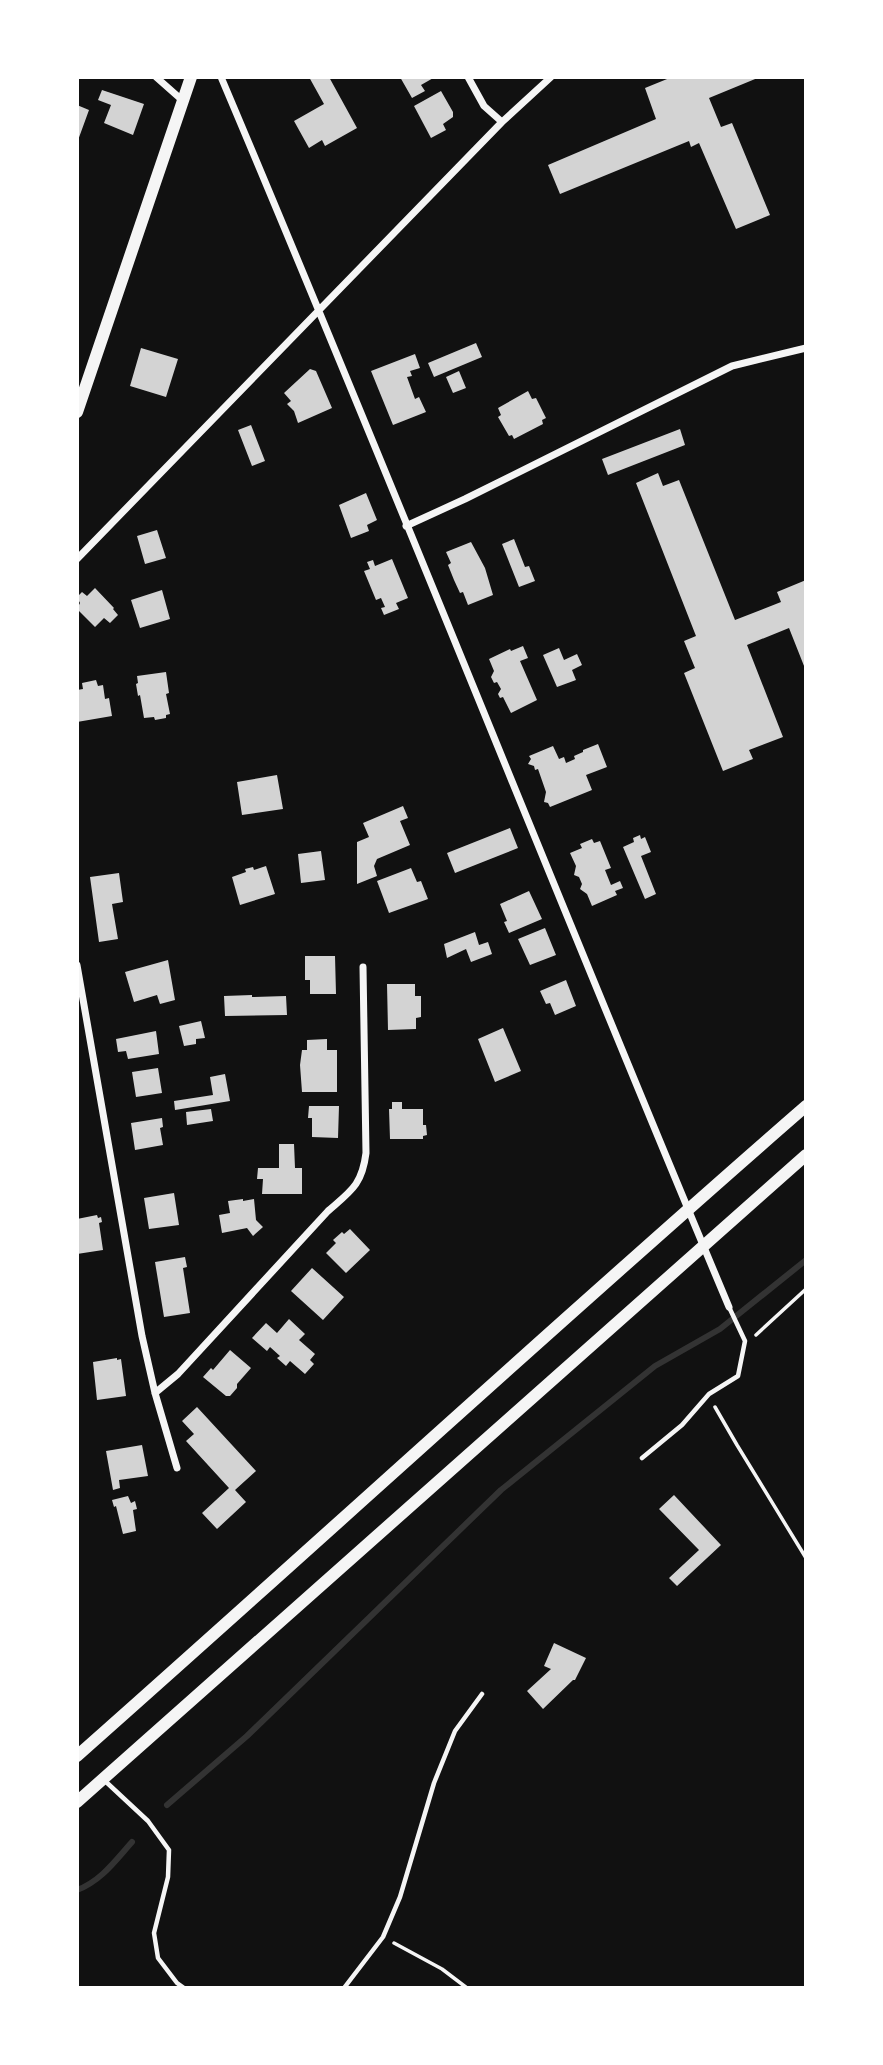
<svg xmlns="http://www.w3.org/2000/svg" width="883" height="2065" font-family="'Work Sans',sans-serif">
	<rect width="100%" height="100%" fill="#111"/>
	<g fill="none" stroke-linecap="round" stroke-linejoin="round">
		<path stroke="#333" stroke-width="6" d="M167 1805 247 1736 501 1490 655 1366 720 1329 806 1260
			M77 1890C101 1881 115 1861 132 1842"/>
	</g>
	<path fill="#d3d3d3" d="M309 77H329L357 128 325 146 322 140 309 148 294 121 324 104Z
		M400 77H435L421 85 425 91 412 98Z
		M672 77H760L709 98 721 127 732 123 770 215 736 229 699 143 691 147 689 141 560 194 548 165 656 119 645 88Z
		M102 90 144 104 133 135 104 123 111 105 98 100Z
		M441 91 453 112V117L443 124 446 130 431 138 414 106Z
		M77 105 89 110 77 143Z
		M476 343 482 357 434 377 428 363Z
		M141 348 178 359 166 397 130 386Z
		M415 354 420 368 410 371 412 376 407 377 415 399 419 397 426 412 393 425 371 371Z
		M310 369 316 371 332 408 298 423 294 411 287 404 291 401 284 393Z
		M459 371 466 388 453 393 446 377Z
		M528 391 532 399 536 398 546 418 542 420 543 424 514 439 512 435 509 436 498 417 501 415 498 408Z
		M251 425 265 461 252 466 238 430Z
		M680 429 685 445 608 475 602 459Z
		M658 473 663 486 679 480 735 620 781 602 777 592 806 580V671L789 628 747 645 783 737 749 750 753 759 723 771 684 673 695 668 684 641 696 636 636 483Z
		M366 493 377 520 367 525 369 531 351 538 339 505Z
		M157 530 166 558 145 564 137 536Z
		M514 539 525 567 529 566 535 581 519 587 502 544Z
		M471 542 485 568 493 595 468 605 463 592 460 593 454 580 448 565 451 563 446 552Z
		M392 559 408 598 396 603 399 609 384 615 381 608 385 607 381 598 376 600 364 571 370 569 367 562 373 560 375 566Z
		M95 588 114 608 113 609 118 615 110 623 104 618 95 627 77 609 80 603 77 597 82 592 87 596Z
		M162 590 170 619 140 628 131 600Z
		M523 646 528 658 520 661 537 700 511 713 503 697 500 698 498 694 501 689 497 682 494 683 491 677 494 671 489 659 510 649 511 651Z
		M559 648 564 660 577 654 582 665 572 670 576 680 557 687 543 655Z
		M166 672 169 693 166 694 170 714 166 715V718L155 720 154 717 144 718 140 695 138 696 136 684 138 683 137 676Z
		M96 680 98 686 103 685 105 699 109 698 112 716 77 722V690L83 689 82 683Z
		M598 744 607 767 586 775 592 790 550 807 548 803 544 802 546 792 538 769 535 770 534 766 528 764 531 759 529 756 553 746 559 759 564 757 566 763 575 759 574 756 583 752V750Z
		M277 775 283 809 242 815 237 782Z
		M403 806 408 818 400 821 410 845 377 859 374 866 377 876 357 884V842L369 837 363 823Z
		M510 828 518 848 455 873 447 853Z
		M640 835 641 839 645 837 651 852 641 856 656 894 645 899 623 847 634 842 633 838Z
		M592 839 594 843 600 841 611 868 605 870 611 885 620 881 623 888 615 891 617 895 592 906 587 894 580 889 582 884 579 877 574 875 576 866 570 853 582 848 580 844Z
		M321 851 325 880 301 883 298 854Z
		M266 866 275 894 240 905 232 877 246 872 245 869 253 867 254 870Z
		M411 868 417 882 421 881 428 899 389 913 377 881Z
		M119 873 123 902 112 904 118 939 99 942 90 877Z
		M529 891 542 919 509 933 504 922 507 921 500 904Z
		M545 928 556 955 530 965 518 939Z
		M475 932 479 945 488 942 492 954 471 962 466 949 447 958 444 944Z
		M305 956H335L336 994H310V980H305Z
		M168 960 175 1000 160 1004 157 995 134 1002 125 972Z
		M566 980 576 1006 555 1015 550 1003 546 1004 540 991Z
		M387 984H415V996H421V1017L416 1018V1029L388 1030Z
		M252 995V997L286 996 287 1015 225 1016 224 996Z
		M201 1021 205 1038 196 1039V1044L184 1046 179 1026Z
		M503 1028 521 1071 495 1082 478 1039Z
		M156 1031 159 1054 128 1059 126 1051 118 1052 116 1039Z
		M327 1039V1050H337V1092H302L300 1065 302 1050H307V1040Z
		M158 1068 162 1093 136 1097 132 1072Z
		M225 1074 230 1101 175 1110 174 1101 213 1095 210 1077Z
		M392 1102H402V1109H423V1125H426L427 1135 423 1136V1139H390L389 1109H392Z
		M309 1106H339L338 1138 312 1137V1118H308Z
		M211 1109 213 1121 187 1125 186 1112Z
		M162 1118 163 1127 160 1128 163 1145 135 1150 131 1123Z
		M279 1144H294L295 1168H302V1194H262L263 1179H257L258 1168H279Z
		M174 1193 179 1225 149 1229 144 1198Z
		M243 1199V1201L254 1199 256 1220 263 1227 253 1236 247 1228 222 1233 219 1215 230 1213 228 1201Z
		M97 1215 98 1218 101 1217 102 1222 99 1223 103 1250 77 1254V1219Z
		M350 1229 370 1250 346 1273 326 1253 336 1243 333 1240 342 1232 344 1234Z
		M185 1257 187 1267 183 1268 190 1313 164 1317 155 1262Z
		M312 1268 344 1297 323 1320 291 1291Z
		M289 1319 305 1334 299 1340 315 1354 310 1360 314 1364 305 1374 290 1361 286 1366 277 1358 280 1356 270 1347 267 1351 252 1338 266 1323 277 1333Z
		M230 1350 251 1368 237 1384V1388L230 1396H226L203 1377 211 1368 213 1370Z
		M117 1358V1360L121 1359 126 1396 97 1400 93 1362Z
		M197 1407 256 1471 235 1490 246 1502 217 1529 202 1513 229 1488 186 1441 194 1434 182 1421Z
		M142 1445 148 1476 119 1480 120 1488 113 1490 106 1451Z
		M674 1495 721 1545 677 1586 669 1578 699 1550 659 1509Z
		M128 1496 131 1503 135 1501 137 1509 133 1510 136 1531 123 1534 116 1506 114 1507 112 1500Z
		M554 1643 586 1658 575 1680H573L543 1709 527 1691 551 1669 544 1666Z"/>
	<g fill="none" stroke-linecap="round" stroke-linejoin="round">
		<path stroke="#f5f5f5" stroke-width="3.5" d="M756 1335 806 1289
			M715 1407 737 1445 806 1558
			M394 1943 442 1969 467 1988"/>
		<path stroke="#f5f5f5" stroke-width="4.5" d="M642 1458 682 1425 709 1394 738 1376 745 1341 729 1307
			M104 1780 148 1821 169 1850 168 1877 154 1933 158 1958 177 1983 184 1988
			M344 1988 383 1937 400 1897 434 1783 455 1731 482 1694"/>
		<path stroke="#f5f5f5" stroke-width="7" d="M156 77 182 100
			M221 77C394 485 557 898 729 1307
			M468 77 484 106 502 122
			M406 526 465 499 732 366 806 348
			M77 559 502 122 551 77
			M77 965 142 1336 155 1393 177 1468
			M155 1393 178 1374 328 1211C351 1191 362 1185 366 1153L363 967"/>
		<path stroke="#f5f5f5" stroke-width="12" d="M77 412 191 77
			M77 1756C321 1540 560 1320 806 1106
			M77 1802 806 1155"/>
	</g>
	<rect width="883" height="2065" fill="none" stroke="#ffffff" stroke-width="158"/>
</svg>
